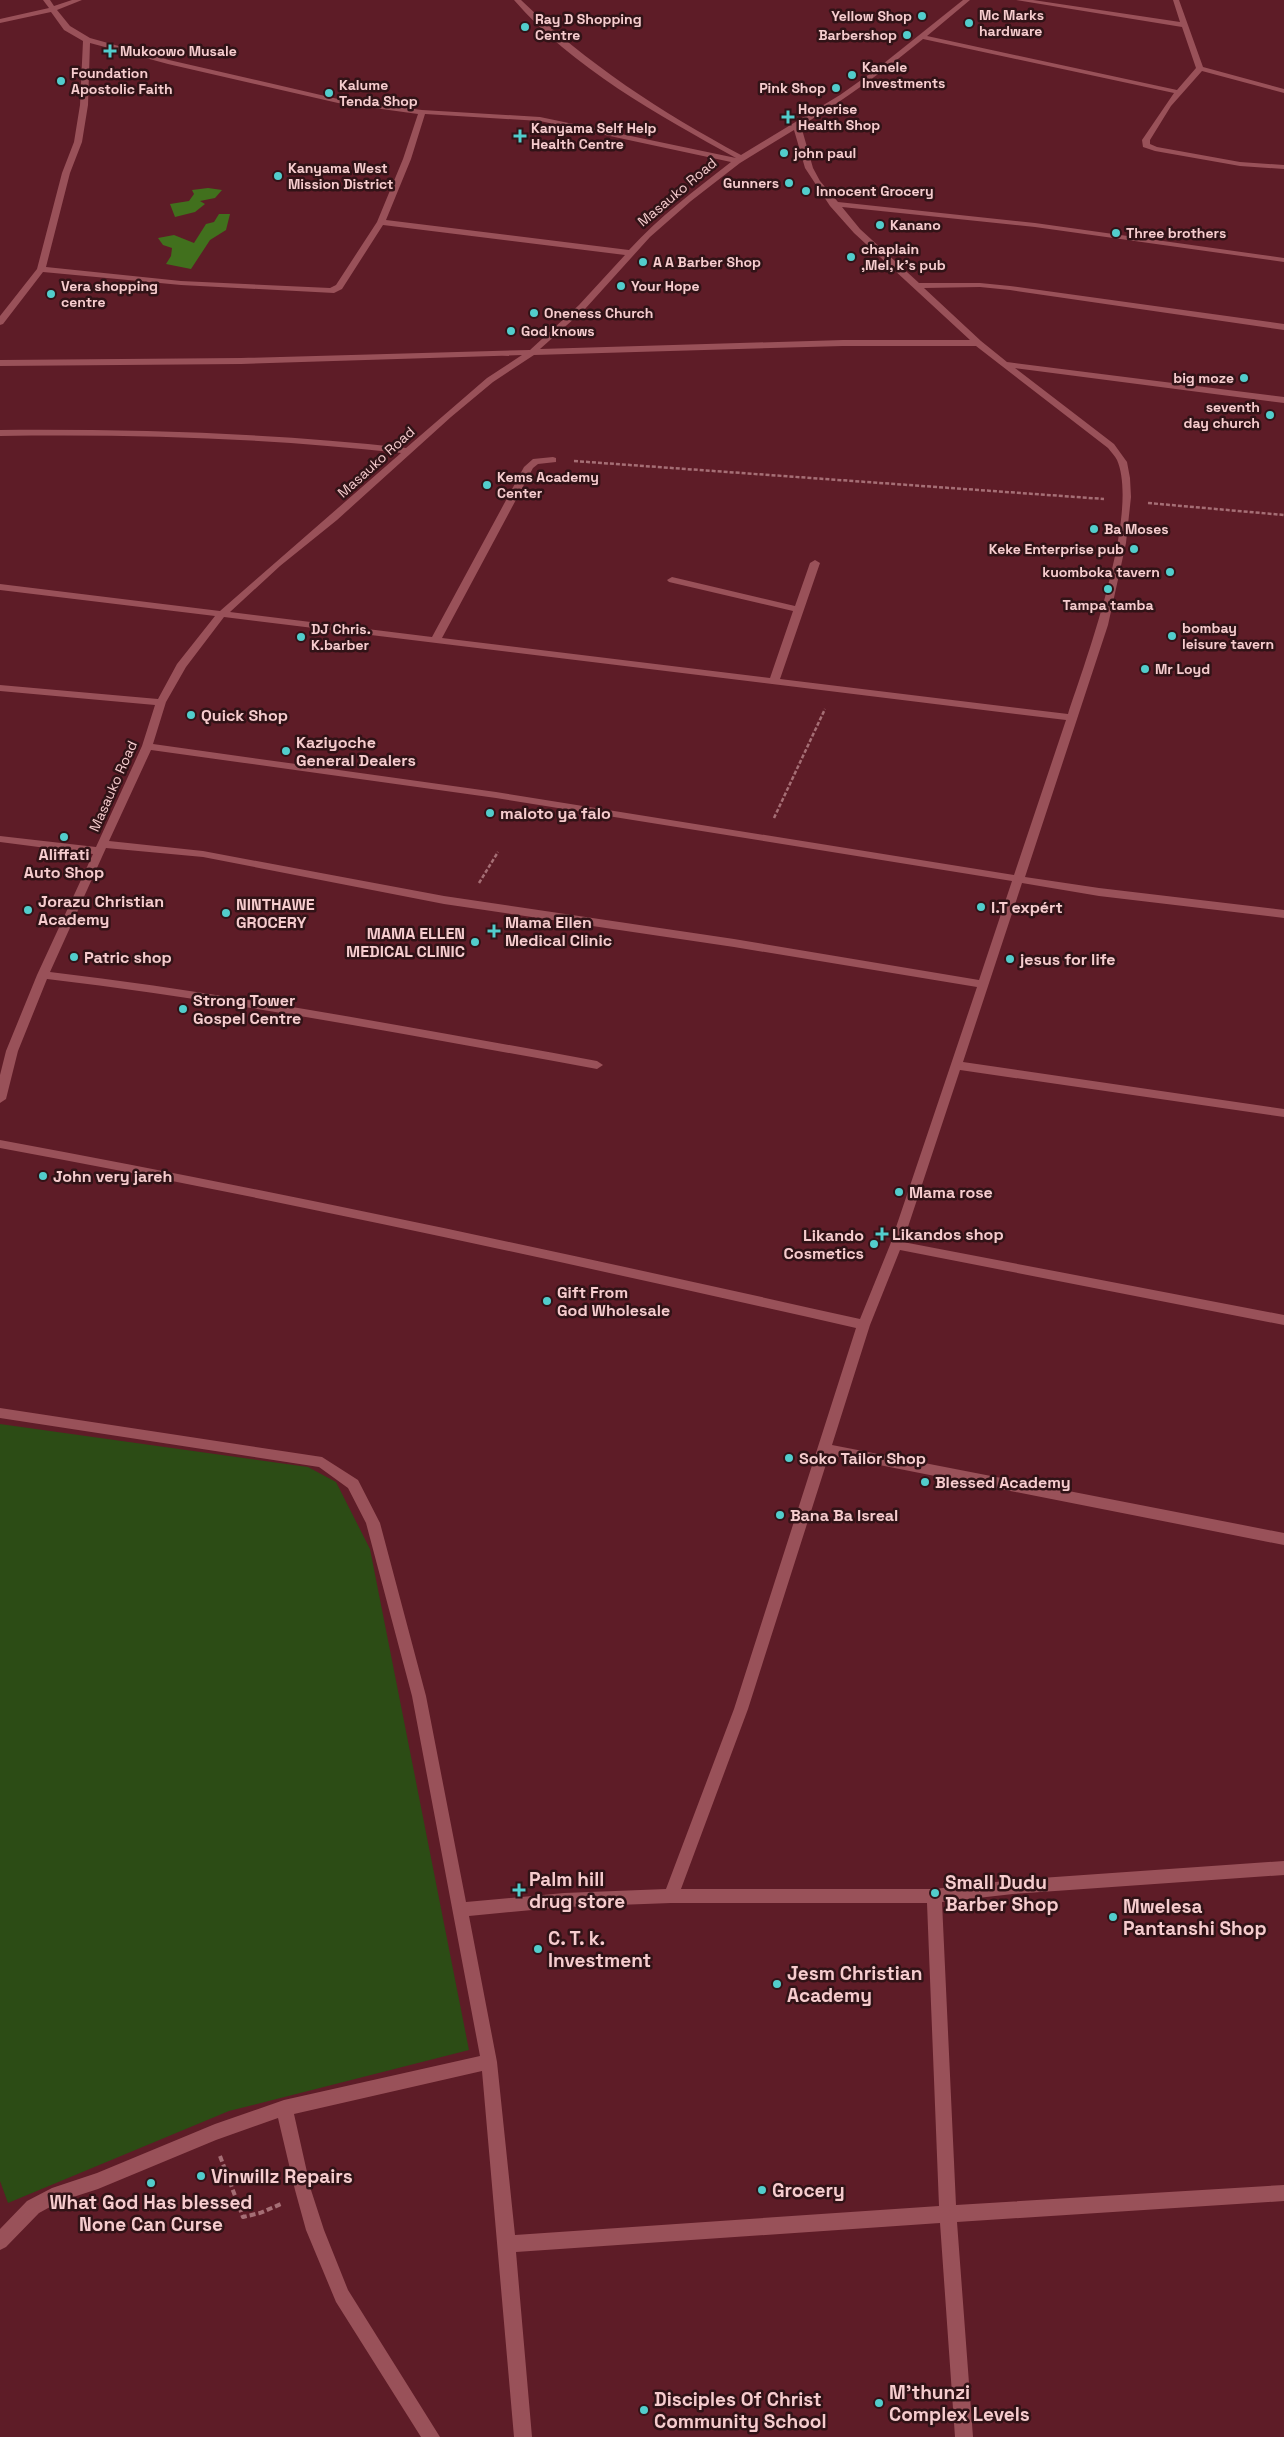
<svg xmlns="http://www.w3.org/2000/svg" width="1284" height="2437" font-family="'Space Grotesk',sans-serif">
	<rect width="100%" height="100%" fill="#5e1c27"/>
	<path fill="#2c4c15" d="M0 1424 308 1467 336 1482 370 1549 469 2050 229 2111 8 2203 0 2181Z"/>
	<path fill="#41701d" d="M208 188 222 190 215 198 200 201 205 204 195 212 175 217 170 204 189 201 194 194 192 190Z
		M219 214H230L226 230 210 240 191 269 166 264 171 256 172 248 163 245 158 238 174 235 194 243 206 224 214 222Z"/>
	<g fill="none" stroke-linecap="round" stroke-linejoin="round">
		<path stroke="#a56e75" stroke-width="2.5" stroke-dasharray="4 2" stroke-linecap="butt" d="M574 461 1104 499
			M1148 503 1284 515
			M774 818 825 709
			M479 883 498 852"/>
		<path stroke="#a56e75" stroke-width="4" stroke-dasharray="6 3" stroke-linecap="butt" d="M220 2156 243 2217 260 2213 281 2204"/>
		<path fill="#995159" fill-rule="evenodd" d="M43 0H50L54 6 72 0H82L57 10 70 26 90 38 169 60 338 99 422 110 540 117 736 158C660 116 571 67 514 0H521C587 64 661 112 741 155L840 95 878 68 963 0H970L927 36 1177 90 1196 68 1182 27 1016 0H1033L1180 22 1173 0H1179L1203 67 1284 89V93L1202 71 1171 106 1150 140V144L1157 147 1240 162 1284 165V169L1240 166 1155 151 1143 147 1142 140 1174 93 923 39C884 71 844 100 801 126L813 168 820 181 838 202 1035 223 1284 258V262L1035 227 842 207 860 229 919 283H980L1010 286 1284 324V330L1010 290 980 287 924 288 981 341 1007 362 1284 397V403L1015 368 1114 444 1127 462 1130 478 1131 497 1126 543 1108 625 1025 877 1099 888 1284 910V918L1099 896 1022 883 963 1062 1284 1109V1117L960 1070 903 1242 1284 1315V1325L900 1250 870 1325 832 1445 1284 1533V1545L829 1455 748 1709 681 1889H934L1013 1880 1284 1861V1875L1013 1894 942 1902 956 2205 1284 2185V2201L957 2222 973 2437H955L940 2223 516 2252 532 2437H514L482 2071 294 2114 311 2190 324 2230 348 2290 440 2437H421L336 2302 306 2230 295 2190 278 2118 216 2140 98 2189 61 2201 39 2213 6 2247 0 2250V2229L27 2201 52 2188 97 2173 215 2124 284 2100 480 2056 412 1696 366 1523 348 1488 319 1467 0 1418V1408L322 1457 358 1480 380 1523 426 1696 466 1902 564 1893 666 1889 734 1709 856 1328C572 1264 287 1201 0 1148V1140C288 1193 574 1255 860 1319L890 1245 977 987 734 947 444 904 203 857 106 848 50 972C234 994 415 1028 597 1061L603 1065 597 1069C414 1036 232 1001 47 979L18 1051 6 1099 0 1103V1075L6 1051 37 975 93 854 0 842V836L96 847 142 746 155 705 0 691V685L158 699 177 664 215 616 0 590V584L220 611 401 453C267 438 134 434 0 436V430C136 429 271 433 406 448L487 378 522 355 241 364 0 366V360L241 358 530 350 579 305 625 255 383 225 342 289 334 293 181 285 43 272 3 324 0 325V316L37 269 62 173 74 142 80 105 83 41 64 30 51 12 0 23V19L49 8ZM90 43 168 64 338 103 418 114 403 159 377 222 336 285 330 288 181 281 46 267 70 173 82 142 88 105ZM425 114 540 121 731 162C695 190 659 217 629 250L386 220 411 159ZM794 130 805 168 830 206 854 233 970 340H843L540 349 585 309 650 237 691 201 740 163ZM843 346H976L1108 448C1111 452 1115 456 1117 460 1140 513 1086 660 1068 714L780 679 820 563 815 560 810 563 795 606 672 577 667 580 669 582 793 611 770 678 442 638 533 468 538 464 556 462V458L553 457 533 459 524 467 432 637 230 612 280 566 337 520 451 417 493 382 534 355ZM224 617 1066 720 1014 875 496 792 153 744 166 702 186 667ZM151 750 496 798 1012 881 979 980 734 939 444 896 203 851 109 841ZM671 1903H927L939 2206 515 2235 497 2062 469 1916 564 1907Z"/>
	</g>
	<g fill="#52cdcc" stroke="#311317" stroke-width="2">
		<circle cx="922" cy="16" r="5"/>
		<circle cx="969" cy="23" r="5"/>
		<circle cx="525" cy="27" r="5"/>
		<circle cx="907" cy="35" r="5"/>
		<path d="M107.5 43.5h5v5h5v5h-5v5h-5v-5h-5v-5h5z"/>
		<circle cx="852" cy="75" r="5"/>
		<circle cx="61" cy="81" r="5"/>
		<circle cx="836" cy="88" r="5"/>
		<circle cx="329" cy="93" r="5"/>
		<path d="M785.5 109.5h5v5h5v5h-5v5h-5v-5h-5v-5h5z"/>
		<path d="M517.5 128.5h5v5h5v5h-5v5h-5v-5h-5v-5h5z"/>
		<circle cx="784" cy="153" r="5"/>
		<circle cx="278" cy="176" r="5"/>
		<circle cx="789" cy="183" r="5"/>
		<circle cx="806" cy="191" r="5"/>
		<circle cx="880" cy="225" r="5"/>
		<circle cx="1116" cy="233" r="5"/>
		<circle cx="851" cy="257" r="5"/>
		<circle cx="643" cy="262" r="5"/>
		<circle cx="621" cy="286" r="5"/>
		<circle cx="51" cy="294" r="5"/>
		<circle cx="534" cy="313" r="5"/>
		<circle cx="511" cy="331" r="5"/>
		<circle cx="1244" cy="378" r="5"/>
		<circle cx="1270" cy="415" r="5"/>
		<circle cx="487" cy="485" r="5"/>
		<circle cx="1094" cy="529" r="5"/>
		<circle cx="1134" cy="549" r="5"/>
		<circle cx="1170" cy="572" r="5"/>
		<circle cx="1108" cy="589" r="5"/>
		<circle cx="1172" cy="636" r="5"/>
		<circle cx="301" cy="637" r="5"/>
		<circle cx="1145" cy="669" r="5"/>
		<circle cx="191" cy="715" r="5"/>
		<circle cx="286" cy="751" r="5"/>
		<circle cx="490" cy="813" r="5"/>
		<circle cx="64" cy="837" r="5"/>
		<circle cx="981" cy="907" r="5"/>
		<circle cx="28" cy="910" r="5"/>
		<circle cx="226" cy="913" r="5"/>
		<path d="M491.5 923.5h5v5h5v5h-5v5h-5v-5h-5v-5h5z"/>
		<circle cx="475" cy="942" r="5"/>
		<circle cx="74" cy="957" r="5"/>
		<circle cx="1010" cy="959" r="5"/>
		<circle cx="183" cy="1009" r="5"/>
		<circle cx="43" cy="1176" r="5"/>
		<circle cx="899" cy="1192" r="5"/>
		<path d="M879.5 1226.5h5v5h5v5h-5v5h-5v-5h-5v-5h5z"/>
		<circle cx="874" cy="1244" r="5"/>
		<circle cx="547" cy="1301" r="5"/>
		<circle cx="789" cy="1458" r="5"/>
		<circle cx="925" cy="1482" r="5"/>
		<circle cx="780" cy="1515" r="5"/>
		<path d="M516.5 1882.5h5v5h5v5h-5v5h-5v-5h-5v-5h5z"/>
		<circle cx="935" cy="1893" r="5"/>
		<circle cx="1113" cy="1917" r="5"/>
		<circle cx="538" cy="1949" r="5"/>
		<circle cx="777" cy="1984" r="5"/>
		<circle cx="201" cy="2176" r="5"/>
		<circle cx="151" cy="2183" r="5"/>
		<circle cx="762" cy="2190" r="5"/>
		<circle cx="879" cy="2403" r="5"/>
		<circle cx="644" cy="2410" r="5"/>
	</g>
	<g text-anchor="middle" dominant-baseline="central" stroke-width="5" stroke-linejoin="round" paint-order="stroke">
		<g font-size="14" font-weight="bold" fill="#f6ccce" stroke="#311317" text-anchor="start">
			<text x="979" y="15">Mc Marks<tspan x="979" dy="16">hardware</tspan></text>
			<text x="912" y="16" text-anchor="end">Yellow Shop</text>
			<text x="535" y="19">Ray D Shopping<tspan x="535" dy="16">Centre</tspan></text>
			<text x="897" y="35" text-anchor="end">Barbershop</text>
			<text x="120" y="51">Mukoowo Musale</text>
			<text x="862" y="67">Kanele<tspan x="862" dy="16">Investments</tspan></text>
			<text x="71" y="73">Foundation<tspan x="71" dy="16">Apostolic Faith</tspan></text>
			<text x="339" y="85">Kalume<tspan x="339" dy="16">Tenda Shop</tspan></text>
			<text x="826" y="88" text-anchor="end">Pink Shop</text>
			<text x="798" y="109">Hoperise<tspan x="798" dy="16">Health Shop</tspan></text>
			<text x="531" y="128">Kanyama Self Help<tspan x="531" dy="16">Health Centre</tspan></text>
			<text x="794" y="153">john paul</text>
			<text x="288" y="168">Kanyama West<tspan x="288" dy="16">Mission District</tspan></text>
			<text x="779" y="183" text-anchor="end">Gunners</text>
			<text x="816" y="191">Innocent Grocery</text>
			<text x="890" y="225">Kanano</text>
			<text x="1126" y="233">Three brothers</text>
			<text x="861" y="249">chaplain<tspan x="861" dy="16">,Mel, k's pub</tspan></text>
			<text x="653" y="262">A A Barber Shop</text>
			<text x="61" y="286">Vera shopping<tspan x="61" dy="16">centre</tspan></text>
			<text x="631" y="286">Your Hope</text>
			<text x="544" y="313">Oneness Church</text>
			<text x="521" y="331">God knows</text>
			<text x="1234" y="378" text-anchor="end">big moze</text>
			<text x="1260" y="407" text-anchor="end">seventh<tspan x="1260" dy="16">day church</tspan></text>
			<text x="497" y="477">Kems Academy<tspan x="497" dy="16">Center</tspan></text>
			<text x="1104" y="529">Ba Moses</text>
			<text x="1124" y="549" text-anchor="end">Keke Enterprise pub</text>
			<text x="1160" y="572" text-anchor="end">kuomboka tavern</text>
			<text x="1108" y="605" text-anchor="middle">Tampa tamba</text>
			<text x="1182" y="628">bombay<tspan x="1182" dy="16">leisure tavern</tspan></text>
			<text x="311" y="629">DJ Chris.<tspan x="311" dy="16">K.barber</tspan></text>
			<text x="1155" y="669">Mr Loyd</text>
		</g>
		<g font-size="14" fill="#f6ccce" stroke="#311317">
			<text transform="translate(677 192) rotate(-40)">Masauko Road</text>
			<text transform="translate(376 462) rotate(-42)">Masauko Road</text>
			<text transform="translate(113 786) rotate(-66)">Masauko Road</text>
		</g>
		<g font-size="16" font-weight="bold" fill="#f6ccce" stroke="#311317" text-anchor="start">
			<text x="201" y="715">Quick Shop</text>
			<text x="296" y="742">Kaziyoche<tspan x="296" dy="18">General Dealers</tspan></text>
			<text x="500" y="813">maloto ya falo</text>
			<text x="64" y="854" text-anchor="middle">Aliffati<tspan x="64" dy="18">Auto Shop</tspan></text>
			<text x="38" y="901">Jorazu Christian<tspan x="38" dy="18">Academy</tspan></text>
			<text x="236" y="904">NINTHAWE<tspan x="236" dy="18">GROCERY</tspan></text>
			<text x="991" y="907">I.T expért</text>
			<text x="505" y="922">Mama Ellen<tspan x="505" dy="18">Medical Clinic</tspan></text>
			<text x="465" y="933" text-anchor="end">MAMA ELLEN<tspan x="465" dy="18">MEDICAL CLINIC</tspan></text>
			<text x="84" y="957">Patric shop</text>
			<text x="1020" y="959">jesus for life</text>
			<text x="193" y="1000">Strong Tower<tspan x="193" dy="18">Gospel Centre</tspan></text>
			<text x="53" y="1176">John very jareh</text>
			<text x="909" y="1192">Mama rose</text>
			<text x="892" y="1234">Likandos shop</text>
			<text x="864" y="1235" text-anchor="end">Likando<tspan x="864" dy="18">Cosmetics</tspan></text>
			<text x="557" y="1292">Gift From<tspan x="557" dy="18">God Wholesale</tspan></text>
			<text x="799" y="1458">Soko Tailor Shop</text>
			<text x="935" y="1482">Blessed Academy</text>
			<text x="790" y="1515">Bana Ba Isreal</text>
		</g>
		<g font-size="19" font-weight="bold" fill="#f6ccce" stroke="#311317" text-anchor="start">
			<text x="529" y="1879">Palm hill<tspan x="529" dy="22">drug store</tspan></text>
			<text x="945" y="1882">Small Dudu<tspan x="945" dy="22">Barber Shop</tspan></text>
			<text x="1123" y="1906">Mwelesa<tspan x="1123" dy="22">Pantanshi Shop</tspan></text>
			<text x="548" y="1938">C. T. k.<tspan x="548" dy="22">Investment</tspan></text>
			<text x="787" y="1973">Jesm Christian<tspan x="787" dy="22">Academy</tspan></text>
			<text x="211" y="2176">Vinwillz Repairs</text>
			<text x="772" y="2190">Grocery</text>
			<text x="151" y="2202" text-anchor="middle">What God Has blessed<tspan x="151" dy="22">None Can Curse</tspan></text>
			<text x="889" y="2392">M'thunzi<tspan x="889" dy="22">Complex Levels</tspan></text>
			<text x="654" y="2399">Disciples Of Christ<tspan x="654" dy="22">Community School</tspan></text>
		</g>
	</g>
</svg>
